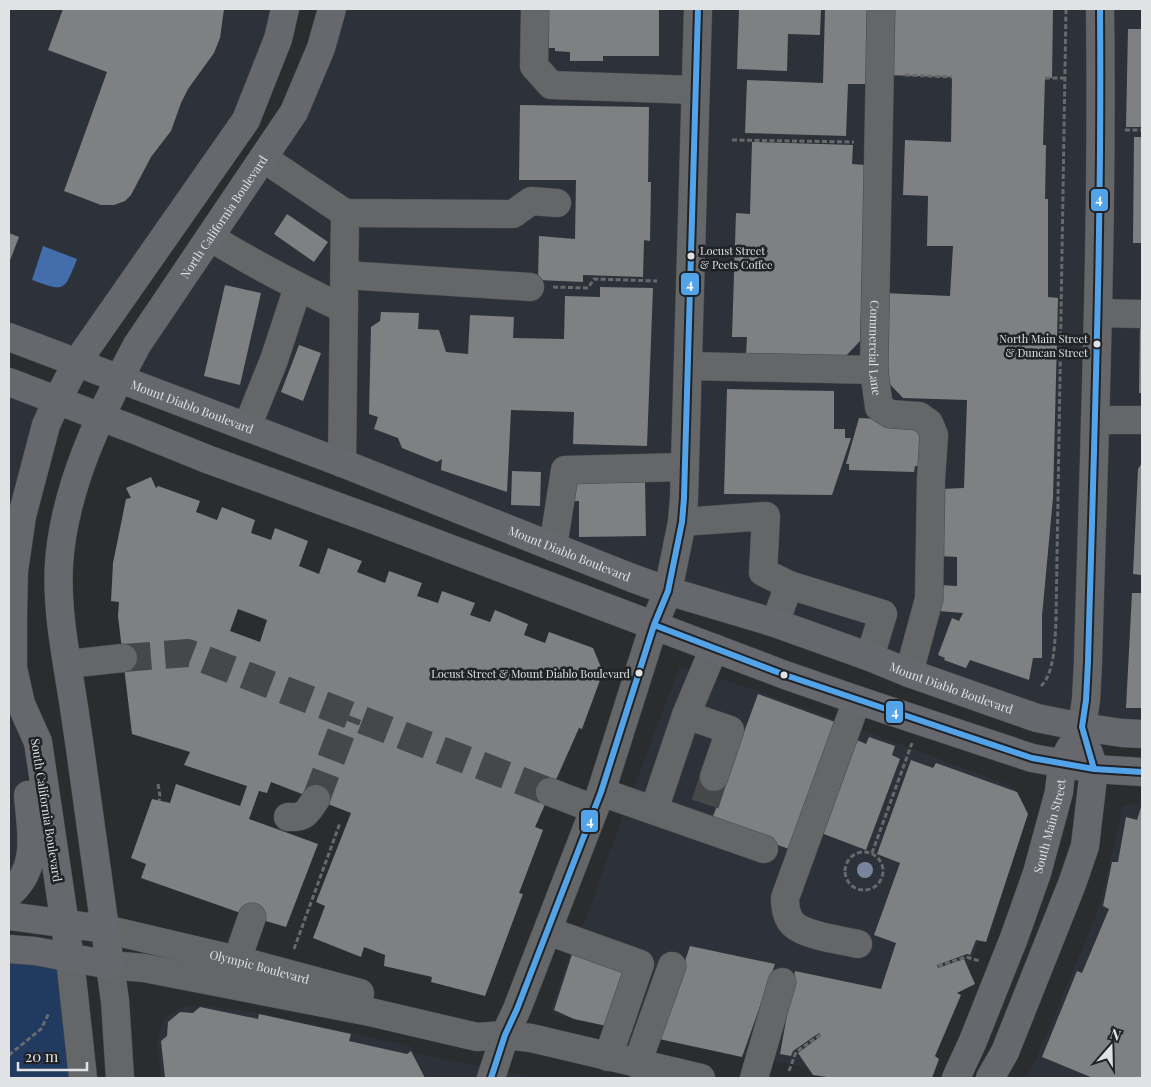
<svg xmlns="http://www.w3.org/2000/svg" width="1151" height="1087" font-family="'Playfair Display',serif">
	<rect width="100%" height="100%" fill="#2a2c2e"/>
	<path fill="#2d323a" d="M9 9H285L246 120 77 362 9 337Z
		M332 9H1142V734L1082 727 119 378 239 195Z
		M9 382 57 401 22 516 21 704 33 850 9 894Z
		M680 666 756 690 1014 787 1024 808 998 896 923 1078H860L610 1028 550 1013 572 945 585 921 623 815Z
		M1142 802V1078H1026L1038 1055 1100 905 1123 806Z
		M200 1005 259 1013 352 1033 410 1046 415 1053 535 1078H161L157 1043 164 1019 179 1008Z"/>
	<path fill="#213a60" d="M9 949 70 959 83 1078H9Z"/>
	<path fill="#446dac" d="M43 246 77 259C64 292 65 292 32 280Z"/>
	<path fill="#7e8081" fill-rule="evenodd" d="M63 9H224L220 38 214 53 188 89 181 103 171 131 151 157 131 195 125 201 114 205H101L64 191 107 72 48 50Z
		M543 9H659V56H603V61H570V52L555 51V48H542Z
		M739 9H821L820 35 788 34 787 71 737 69Z
		M825 9H868L867 84H848L846 136 745 133 747 80 823 83Z
		M885 9H1053L1052 78H1045L1043 145H1046L1045 199H1048V297L1058 298 1053 498 1042 616V658H1033L1029 680 970 660 966 668 944 660 945 658 938 655 952 618 959 621 963 613 938 611 939 585 957 586V557L940 556 941 489 964 488 967 400 903 398 882 376 884 293 950 296 953 246H927L928 196 903 195 905 140 951 142 952 77 884 75Z
		M1128 29H1142V127H1126Z
		M520 105 649 107 648 182H651L650 241 644 240 643 277 583 275V282L538 280 539 236 575 239 576 180H519Z
		M1134 137H1142V243H1133Z
		M752 142 853 145 852 164 866 165 860 341 844 358 746 355 747 337H732L736 213 750 214Z
		M287 214 328 242 314 262 274 234Z
		M9 233 19 237 9 263Z
		M225 285 261 293 240 385 204 376Z
		M600 287 653 288 647 446 573 444 574 412 511 410 507 492 441 470 442 459 437 462 402 448 398 438 374 429 378 417 369 414 371 327 380 321 381 312 419 313 418 329 439 330 446 352 468 354 470 315 514 317 513 338 564 339 565 296 600 297Z
		M1140 323H1142V393H1139Z
		M299 345 321 353 303 401 281 392Z
		M727 389 834 391V429H845V438H851L832 495 724 494Z
		M859 418 904 420 917 429 920 439V466H915L914 472 849 470V464H846Z
		M1142 463V575L1133 574 1138 469Z
		M512 471 541 472 540 506 511 505Z
		M151 477 156 488 158 486 200 501 196 512 217 520 222 507 255 520 251 533 271 540 275 528 308 541 299 566 319 574 328 548 362 561 357 572 385 583 389 571 422 583 417 596 438 603 442 591 475 603 470 615 490 622 495 610 528 624 524 635 545 643 549 632 593 648 603 672 582 729 579 728 535 827 543 830 519 893 523 894 485 996 431 982 432 977 384 966 385 955 364 947 361 957 313 938 325 906 316 902 351 813 271 782 267 793 259 791 249 819 318 844 286 927 252 917 141 878 146 864 131 858 152 799 170 803 176 784 240 806 247 786 184 765 190 752 132 734 118 616 119 602 111 601 113 563 126 499 131 498 126 488ZM238 609 267 620 260 642 230 631Z
		M645 481 646 536 579 537V501H572V482Z
		M1132 593H1142V708H1126Z
		M758 694 835 722 789 849 711 821 717 806 697 799 705 777 725 784Z
		M869 737 895 746 892 755 900 759 866 850 821 833 857 740 866 744Z
		M911 760 933 768 936 763 1017 792 1028 814 986 942 976 940 970 955 967 954 937 965 938 968 964 959 975 984 957 993 961 995 935 1056 939 1059 932 1078H834L813 1075 798 1053 821 1036 819 1033 793 1051 791 1056 780 1054 795 971 881 989 896 943 874 935 900 863 877 854Z
		M1142 804V1078H1093L1042 1057 1077 971 1082 973 1109 909 1103 906 1112 862H1118L1126 817 1137 820Z
		M690 946 775 964 742 1057 659 1039Z
		M574 948 628 970 607 1026 574 1019 554 1010Z
		M200 1007 258 1019 259 1014 351 1034 349 1041 407 1054 411 1051 425 1078H165L161 1041 167 1036 168 1022 180 1012 193 1013Z"/>
	<g fill="none" stroke-linecap="round" stroke-linejoin="round">
		<path stroke="#454749" stroke-width="28" stroke-dasharray="28 14" stroke-linecap="butt" d="M123 658 188 653 550 792
			M316 799 348 715
			M705 804 714 777"/>
		<defs>
			<g id="minor">
				<path d="M535 9 534 66 551 85 695 90"/>
				<path id="s1" d="M881 9 874 370 879 407 890 414 919 416 929 423 934 435 931 479 929 599 909 673"/>
				<path d="M263 158 345 213 513 214 531 201 557 203"/>
				<path d="M210 237C253 264 298 287 344 309"/>
				<path d="M345 275 530 287"/>
				<path d="M1098 313 1142 314"/>
				<path d="M688 366 874 370"/>
				<path d="M1095 420H1142"/>
				<path d="M247 427 274 360 298 287"/>
				<path d="M342 463 345 213"/>
				<path d="M682 522 766 516 763 572 789 585 775 623"/>
				<path d="M553 547 565 470 685 467"/>
				<path d="M789 585 883 614 870 657"/>
				<path d="M68 664 123 658"/>
				<path d="M857 700 785 898C785 907 786 917 793 924 805 936 841 940 858 944"/>
				<path d="M686 715 730 730 714 777"/>
				<path d="M1082 727 1086 700 1088 662C1094 445 1103 227 1100 9"/>
				<path d="M550 792 594 809"/>
				<path d="M601 792 764 849"/>
				<path d="M654 810 686 715 714 648"/>
				<path d="M288 817C306 818 307 812 316 799"/>
				<path id="s2" d="M105 929 237 960 360 993"/>
				<path d="M548 931 640 964 608 1057"/>
				<path d="M70 959 83 1078"/>
				<path d="M237 960 252 917"/>
				<path d="M637 1064 672 966"/>
				<path d="M120 1078 115 1001 110 965 144 968 370 1012 477 1037 505 1035 531 1038 701 1078"/>
				<path d="M491 1078 505 1035 517 1009 601 792 654 625 668 591 682 522 684 498 698 9"/>
				<path d="M754 1078 782 982"/>
			</g>
			<g id="major">
				<path id="s3" d="M9 337 342 463 632 578 668 591 775 623 870 657 909 673 1037 718 1082 727 1122 733 1142 734"/>
				<path d="M9 382 135 430 207 459 377 521 785 675 857 700 1032 758 1094 769 1142 772"/>
				<path d="M9 894C40 868 31 832 28 795"/>
				<path d="M9 916 105 929"/>
				<path id="s4" d="M9 949 35 951 110 965C99 883 88 802 76 721 69 669 56 617 59 564 64 487 101 412 137 345L294 112 321 48 332 9"/>
				<path d="M70 959 38 742 21 704 13 668V615L14 571 22 516 46 425 57 401 77 362 246 120 278 39 285 9"/>
				<path id="s5" d="M956 1078 973 1041 1014 938 1037 873 1059 792 1062 764 1070 748"/>
				<path d="M990 1078 1005 1052 1072 884 1085 846 1094 769 1089 753"/>
			</g>
		</defs>
		<use href="#minor" stroke="#494a4b" stroke-width="29"/>
		<use href="#major" stroke="#494a4b" stroke-width="29"/>
		<path stroke="#68696b" stroke-width="3" stroke-dasharray="5 2.5" stroke-linecap="butt" d="M905 75 952 77
			M1045 78H1066
			M1125 130H1142
			M732 140 854 142
			M553 287 588 288 594 279 657 281
			M1041 686C1055 673 1055 638 1056 620L1066 9
			M158 784 160 796 159 801
			M845 871a19 19 0 1 1 38 0a19 19 0 1 1-38 0Z
			M872 853 912 743
			M294 949 340 823
			M938 966 966 957 980 961
			M9 1055 41 1029 49 1013
			M789 1071 796 1052 820 1035"/>
		<use href="#minor" stroke="#656667" stroke-width="28"/>
		<use href="#major" stroke="#66686e" stroke-width="28"/>
		<defs>
			<path id="bus-1" d="M654 625 785 675 1032 758 1094 769 1142 772
				M1094 769 1082 727 1086 700 1088 662C1094 444 1102 227 1100 9
				M491 1078 505 1035 517 1009 601 792 654 625 668 591 682 522 684 498 698 9"/>
		</defs>
		<use href="#bus-1" stroke="#202226" stroke-width="10"/>
		<use href="#bus-1" stroke="#53a3e8" stroke-width="6"/>
	</g>
	<circle fill="#78869c" cx="865" cy="870" r="8"/>
	<g fill="#e0e2e4" stroke="#202226" stroke-width="2">
		<circle cx="691" cy="256" r="4.5"/>
		<circle cx="1097" cy="344" r="4.5"/>
		<circle cx="639" cy="673" r="4.5"/>
		<circle cx="784" cy="675" r="4.5"/>
	</g>
	<g text-anchor="middle" dominant-baseline="central" stroke-width="5" stroke-linejoin="round" paint-order="stroke">
		<g font-size="11" fill="#e0e2e4" stroke="#202226" text-anchor="end">
			<text x="700" y="250" text-anchor="start">Locust Street<tspan x="700" dy="14">&amp; Peets Coffee</tspan></text>
			<text x="1088" y="338">North Main Street<tspan x="1088" dy="14">&amp; Duncan Street</tspan></text>
			<text x="630" y="673">Locust Street &amp; Mount Diablo Boulevard</text>
		</g>
		<g font-size="12" fill="#e0e2e4" stroke="#202226">
			<text stroke="none"><textPath href="#s4" startOffset="896">North California Boulevard</textPath></text>
			<text stroke="none"><textPath href="#s1" startOffset="339">Commercial Lane</textPath></text>
			<text stroke="none"><textPath href="#s3" startOffset="196">Mount Diablo Boulevard</textPath></text>
			<text stroke="none"><textPath href="#s3" startOffset="601">Mount Diablo Boulevard</textPath></text>
			<text stroke="none"><textPath href="#s3" startOffset="1006">Mount Diablo Boulevard</textPath></text>
			<text transform="translate(47 810) rotate(81)">South California Boulevard</text>
			<text stroke="none"><textPath href="#s5" startOffset="269">South Main Street</textPath></text>
			<text stroke="none"><textPath href="#s2" startOffset="159">Olympic Boulevard</textPath></text>
		</g>
	</g>
	<g stroke="#202226" stroke-width="2">
		<rect x="1090" y="188" width="19" height="24" rx="5" fill="#53a3e8"/>
		<rect x="680" y="272" width="20" height="24" rx="5" fill="#53a3e8"/>
		<rect x="885" y="700" width="19" height="24" rx="5" fill="#53a3e8"/>
		<rect x="580" y="809" width="19" height="24" rx="5" fill="#53a3e8"/>
	</g>
	<g font-size="14" text-anchor="middle" font-weight="bold" fill="#fff">
		<text x="1099" y="204">4</text>
		<text x="690" y="289">4</text>
		<text x="895" y="717">4</text>
		<text x="590" y="826">4</text>
	</g>
	<rect width="1151" height="1087" fill="none" stroke="#e0e2e4" stroke-width="20"/>
	<g transform="translate(1111 1047) rotate(20)" stroke="#202226" stroke-width="4" paint-order="stroke">
	<path d="M0-4L9 19L0 12L-9 19Z" fill="#e0e2e4"/>
	<text y="-8" font-size="14" font-weight="bold" text-anchor="middle" fill="#e0e2e4">N</text>
	</g>
	<path d="M18 1062v8h69v-8" fill="none" stroke="#e0e2e4" stroke-width="2.5"/>
	<text x="25" y="1062" font-size="15" fill="#e0e2e4" stroke="#202226" stroke-width="4" paint-order="stroke">20 m</text>
</svg>
